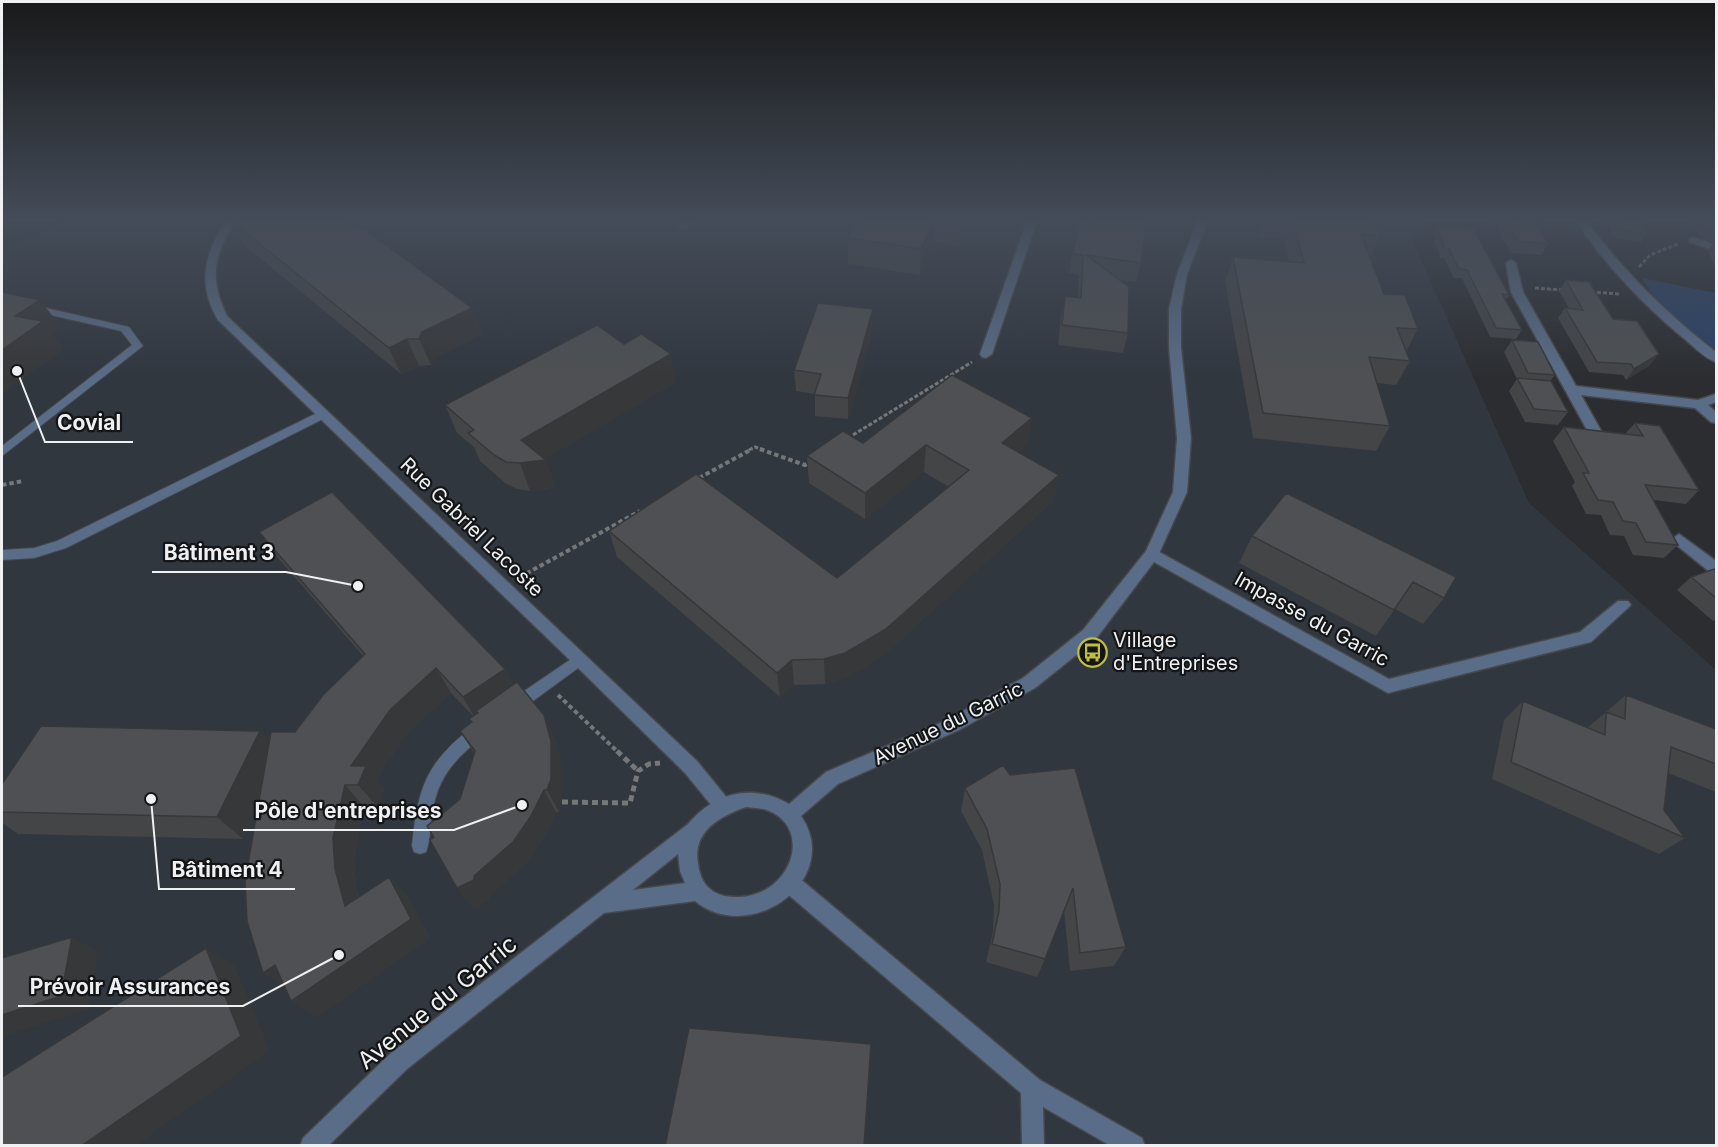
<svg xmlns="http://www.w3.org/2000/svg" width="1718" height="1147" font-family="Inter,sans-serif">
	<rect width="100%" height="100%" fill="#2b2d30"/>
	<path fill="#31373f" d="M75 218H1422L1427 229 1407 228 1529 503 1716 670V1145L2 1146V247Z"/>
	<path fill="#294165" d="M1642 278 1716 293V350C1688 329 1659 309 1642 278Z"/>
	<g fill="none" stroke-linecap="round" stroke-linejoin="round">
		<defs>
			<path id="service" d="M2 298 129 327 143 346 2 456V446L132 345 121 331 2 304Z
				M323 410 327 411 329 414 327 417 66 548 34 558 2 560V550L34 548 57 541Z
				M580 653 585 655 587 659 585 663 518 712 513 713 508 712 505 707 508 702Z
				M480 723 485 725 488 730 485 735C459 755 438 775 433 810 430 823 431 839 426 852L420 854 414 852 412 846C418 787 426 762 475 725Z"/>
			<path id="minor" d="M228 218H238C214 254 208 276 227 316L697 761 728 799 731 805 728 811 722 813 716 811 685 773 574 664 218 320C196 283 205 251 228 218Z
				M684 218H694L687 228 683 229 678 226Z
				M1028 218H1038L992 354 986 358 982 357 980 354Z
				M1574 218H1584C1622 270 1666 313 1716 352V362C1706 359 1695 348 1687 341 1643 305 1605 265 1574 218Z
				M1693 237 1716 245V251L1689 242V238Z
				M1511 260 1516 263 1523 292 1576 386 1698 400 1716 394V402L1708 405 1716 412V423L1711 422 1695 408 1581 395 1604 436 1597 440 1592 439 1511 292 1506 263Z
				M1679 534 1716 561V575L1711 573 1674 543 1672 539Z
				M1152 548 1389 679 1580 632 1618 601H1628L1631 605 1591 642 1388 693 1147 558 1145 554 1147 550Z
				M791 875 798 877 1040 1080 1142 1138 1145 1146H1111L1043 1107 1044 1146H1022L1021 1093 784 891 781 884 784 877Z"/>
			<path id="tertiary" d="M1199 218H1209L1187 274 1181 309V348L1191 438 1187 492 1157 558 1095 640 1035 688 959 730 838 784 801 816C844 878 751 947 695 901L604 913 407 1069 328 1146H300L303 1138 391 1053 688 824C715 792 752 783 789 804L826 772 947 720 1023 678 1083 630 1146 551 1173 492 1177 438 1169 348V309L1177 274ZM746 807C752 808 759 808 764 809 815 825 793 895 739 897 727 897 718 896 709 888 702 882 699 872 698 863 692 832 720 816 746 807ZM678 854 680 871 685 883 633 890Z"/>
		</defs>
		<use href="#service" stroke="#46484b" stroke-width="2"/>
		<use href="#minor" stroke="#46484b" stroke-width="3"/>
		<use href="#tertiary" stroke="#46484b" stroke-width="3"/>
		<path stroke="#757779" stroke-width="3" stroke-dasharray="4 2" stroke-linecap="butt" d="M1639 267 1650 255 1678 244
			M1535 288 1563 290
			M1591 292 1620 294
			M848 438 972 362
			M749 450 755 447 764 450"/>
		<path stroke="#757779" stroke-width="4" stroke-dasharray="4.5 3" stroke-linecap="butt" d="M760 449 805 465 811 461
			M699 478 752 449
			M2 485 23 481
			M520 577 640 511
			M558 695 619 753"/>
		<path stroke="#757779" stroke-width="5" stroke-dasharray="6 4" stroke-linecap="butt" d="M617 751 638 771
			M562 802 630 803 638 771 649 764 660 763"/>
		<use href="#service" fill="#5a6d88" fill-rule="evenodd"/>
		<use href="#minor" fill="#5a6d88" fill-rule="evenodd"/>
		<use href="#tertiary" fill="#5a6d88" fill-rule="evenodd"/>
	</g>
	<path fill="#434547" d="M859 218H972L960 245 934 242 920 275 848 264V238Z
		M1093 218H1158L1157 222 1147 221 1141 263 1136 282 1120 280 1128 333 1123 353 1058 345 1061 316 1065 296 1078 298 1079 275 1069 273 1079 219 1093 221Z
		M1264 218H1373L1380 236 1370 258 1384 294 1418 329 1406 351 1410 361 1396 385 1377 383 1390 426 1376 451 1253 438 1225 281 1233 257 1289 262 1284 239 1257 237Z
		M1491 218H1533L1548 244 1541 255 1511 253Z
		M1601 218H1640L1647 234 1641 242 1614 238 1609 226 1604 225Z
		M1652 218H1716V268L1708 251 1714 242 1701 238 1695 224Z
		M230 220 472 308 482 334 434 358 431 365 419 366 401 374 244 245Z
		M1436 225 1509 295 1505 301 1522 330 1516 339 1490 337 1462 278H1454L1444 258H1440L1432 233Z
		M1566 280 1613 319 1650 365 1626 380 1623 375 1589 372 1558 318 1565 308H1569L1559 291Z
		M873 309V329L848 419 815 416V394L796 391 794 370Z
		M1512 340 1555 375 1550 381 1568 412 1558 425 1525 422 1509 391 1517 379 1504 352Z
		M676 382 545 459 556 487 530 491 517 489 505 483 480 461 474 447 457 433 445 405Z
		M1032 418 1027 445 1018 452 1059 475 1053 501 885 654 845 678 825 684 794 685 780 697 617 557 609 531 837 578 949 487 924 472 865 519 809 483 807 456 863 443Z
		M1635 423 1699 490 1686 504 1653 500 1678 545 1664 558 1633 555 1624 536 1610 535 1601 515 1586 514 1572 486 1575 482 1553 441 1564 427 1625 434Z
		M1286 493 1444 598 1423 624 1395 609 1376 636 1239 563 1252 536Z
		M259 532 505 669 513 685 555 739 562 764V801L559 812H556L544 838 527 862 490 896V899L474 908 457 888 434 837 460 799 474 753 460 731 471 723 469 719 473 716 451 693 407 733 376 779 384 789 378 807H364L354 858 356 889 359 897 389 877 408 897 430 938 316 1017 258 806 243 839 18 834 2 823V784L270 741 295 732 363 656 278 558Z
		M1716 571V619L1713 621 1677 590 1691 577Z
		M1626 695 1716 729V792L1668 773 1664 810 1685 838 1659 854 1492 779 1504 720 1523 701 1587 728Z
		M1003 765 1126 947 1114 966 1070 971 1064 911 1045 959 1037 977 986 962 993 931 994 905 982 850 961 811 965 788Z"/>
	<path fill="#37383a" d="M935 218 934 242 920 275 921 249Z
		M963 218H972L960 245 962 220Z
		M40 300 61 327 52 333 65 349 2 394V350L15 316Z
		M472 308 482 334 434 358 431 365 419 339 422 332Z
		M873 309V329L848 419V398Z
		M407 339 419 366 401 374 389 348Z
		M671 354 676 382 544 460H546L556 487 530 491 520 463 521 440Z
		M1659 354 1650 365 1626 380 1634 369Z
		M1032 418 1027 445 998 470 1002 443Z
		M926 445 924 472 865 519V493Z
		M1059 475 1053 501 885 654 845 678 825 684 824 659Z
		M792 660 794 685 780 697 777 673Z
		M436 668 451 693 407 733 376 779 384 789 378 807 358 785 351 766 390 710Z
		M505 669 517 693 477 721 463 697Z
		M544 715 555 739 562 764V801L559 812 547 790Z
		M260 731 282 755 243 839 217 817Z
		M345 785 364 807 354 858 356 889 366 925 345 906 335 869 333 838Z
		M544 790 556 812 544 838 527 862 490 896V899L474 908 457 888 474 876Z
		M389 877 408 897 430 938 316 1017 291 1001Z
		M72 937 99 951 89 1009 2 1037V1015Z
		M206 948 235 966 270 1051 135 1146H81Z
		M275 965 289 990 263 973Z"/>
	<path fill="#4e5053" stroke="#37383a" stroke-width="1.5" d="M235 218H344L360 230 363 228 472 308 422 332 419 339H407L389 348 230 220Z
		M859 218H935L921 249 848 238Z
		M949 218H963L962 220Z
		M1095 218H1147L1141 263 1086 255 1129 287 1128 333 1062 325 1065 296 1081 298 1083 255 1073 254 1079 219 1094 221Z
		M1293 218H1373L1380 236 1361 234 1384 294 1405 295 1418 329 1397 328 1410 361 1369 357 1390 426 1263 413 1233 257 1304 263Z
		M1504 218H1532L1548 244 1518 241Z
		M1615 218H1640L1647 234 1620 230Z
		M1702 218H1716V232L1708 229Z
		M1436 225 1473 228 1509 295 1502 294 1522 330 1496 328 1467 270 1459 269 1449 249H1445Z
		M1566 280 1589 282 1613 319 1637 321 1659 354 1634 369 1631 364 1597 362 1565 308 1583 310Z
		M2 292 40 300 15 316 43 321 2 350Z
		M818 303 873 309 848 398 814 395 821 374 794 370Z
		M597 325 624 344 641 334 671 354 521 440 546 460 520 463 506 462 494 455 468 433 474 430 445 405Z
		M1512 340 1538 342 1555 375 1528 373Z
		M952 375 1032 418 1002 443 1059 475 886 629 845 653 824 659 792 660 777 673 609 531 696 474 837 578 969 470 926 445 865 493 807 456 843 431 863 443Z
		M1517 378 1551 381 1568 412 1534 409Z
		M1635 423 1660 426 1699 490 1645 485 1678 545 1646 542 1636 523 1623 521 1613 502 1598 500 1583 473H1589L1564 427 1643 436Z
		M332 492 505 669 463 697 436 668 390 710 351 766H366L358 785H345L333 838 335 869 345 906 389 877 411 919 291 1001 275 965 263 973 247 921 245 881 271 732H295L323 695 365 654 259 532Z
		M1286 493 1456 577 1444 598 1413 582 1394 610 1252 536Z
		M1714 569 1716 571V598L1691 577Z
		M517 682 544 715 551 741V779L547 790H544L531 816 513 842 474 876V880L457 888 430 840 434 837 427 826 460 799 475 751 460 731 472 722 469 719 478 713 476 711Z
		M1626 695 1716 729V764L1671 747 1664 810 1685 838 1511 762 1523 701 1605 735 1606 712 1625 719Z
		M41 726 260 731 217 817 2 812V784Z
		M1003 765 1010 775 1075 768 1126 947 1080 953 1073 888 1045 959 992 944 999 911 1000 884 987 829 965 788Z
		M72 937 61 996 2 1015V958Z
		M206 948 241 1036 81 1146H2V1077Z
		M689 1028 871 1044 864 1146H665Z"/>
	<linearGradient id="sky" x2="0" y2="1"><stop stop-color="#18191a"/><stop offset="0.58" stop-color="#444c59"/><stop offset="1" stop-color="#444c59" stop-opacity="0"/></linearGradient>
	<rect width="1718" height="379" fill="url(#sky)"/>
	<defs>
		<symbol id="bus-ring" viewBox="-11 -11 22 22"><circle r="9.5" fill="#141517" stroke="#c1bd40" stroke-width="1.5"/><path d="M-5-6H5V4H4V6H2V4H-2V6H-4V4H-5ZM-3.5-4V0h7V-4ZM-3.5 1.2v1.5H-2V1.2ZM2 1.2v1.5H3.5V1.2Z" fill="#c1bd40"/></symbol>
	</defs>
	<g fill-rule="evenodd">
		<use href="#bus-ring" x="1076" y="636" width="33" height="33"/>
	</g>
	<g text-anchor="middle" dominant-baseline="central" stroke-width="4.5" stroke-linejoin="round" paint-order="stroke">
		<g font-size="20" fill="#eff0f2" stroke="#141517">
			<text transform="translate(472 527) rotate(44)">Rue Gabriel Lacoste</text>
			<text transform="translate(1312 619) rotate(29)">Impasse du Garric</text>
			<text transform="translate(948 723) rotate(-26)">Avenue du Garric</text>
		</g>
		<g font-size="20" fill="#eff0f2" stroke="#141517" text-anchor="start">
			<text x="1113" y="640">Village<tspan x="1113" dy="23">d'Entreprises</tspan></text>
		</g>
		<g font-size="24" fill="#eff0f2" stroke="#141517">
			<text transform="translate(437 1002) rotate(-39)">Avenue du Garric</text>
		</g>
	</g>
	<path fill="none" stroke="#eff0f2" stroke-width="2" d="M17 371L45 442H133M358 586L286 572H152M522 805L454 830H243M151 799L159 889H295M339 955L243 1006H18"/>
	<g fill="#eff0f2" stroke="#141517" stroke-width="2">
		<circle cx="17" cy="371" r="6"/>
		<circle cx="358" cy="586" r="6"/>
		<circle cx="522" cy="805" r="6"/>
		<circle cx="151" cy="799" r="6"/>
		<circle cx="339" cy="955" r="6"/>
	</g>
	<g font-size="21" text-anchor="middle" font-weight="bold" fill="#eff0f2" stroke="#141517" stroke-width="4.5" stroke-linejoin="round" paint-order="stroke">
		<text x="89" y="430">Covial</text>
		<text x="219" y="560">Bâtiment 3</text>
		<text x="348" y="818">Pôle d'entreprises</text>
		<text x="227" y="877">Bâtiment 4</text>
		<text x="130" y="994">Prévoir Assurances</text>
	</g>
	<rect width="1718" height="1147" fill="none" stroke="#eff0f2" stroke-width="6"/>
</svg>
